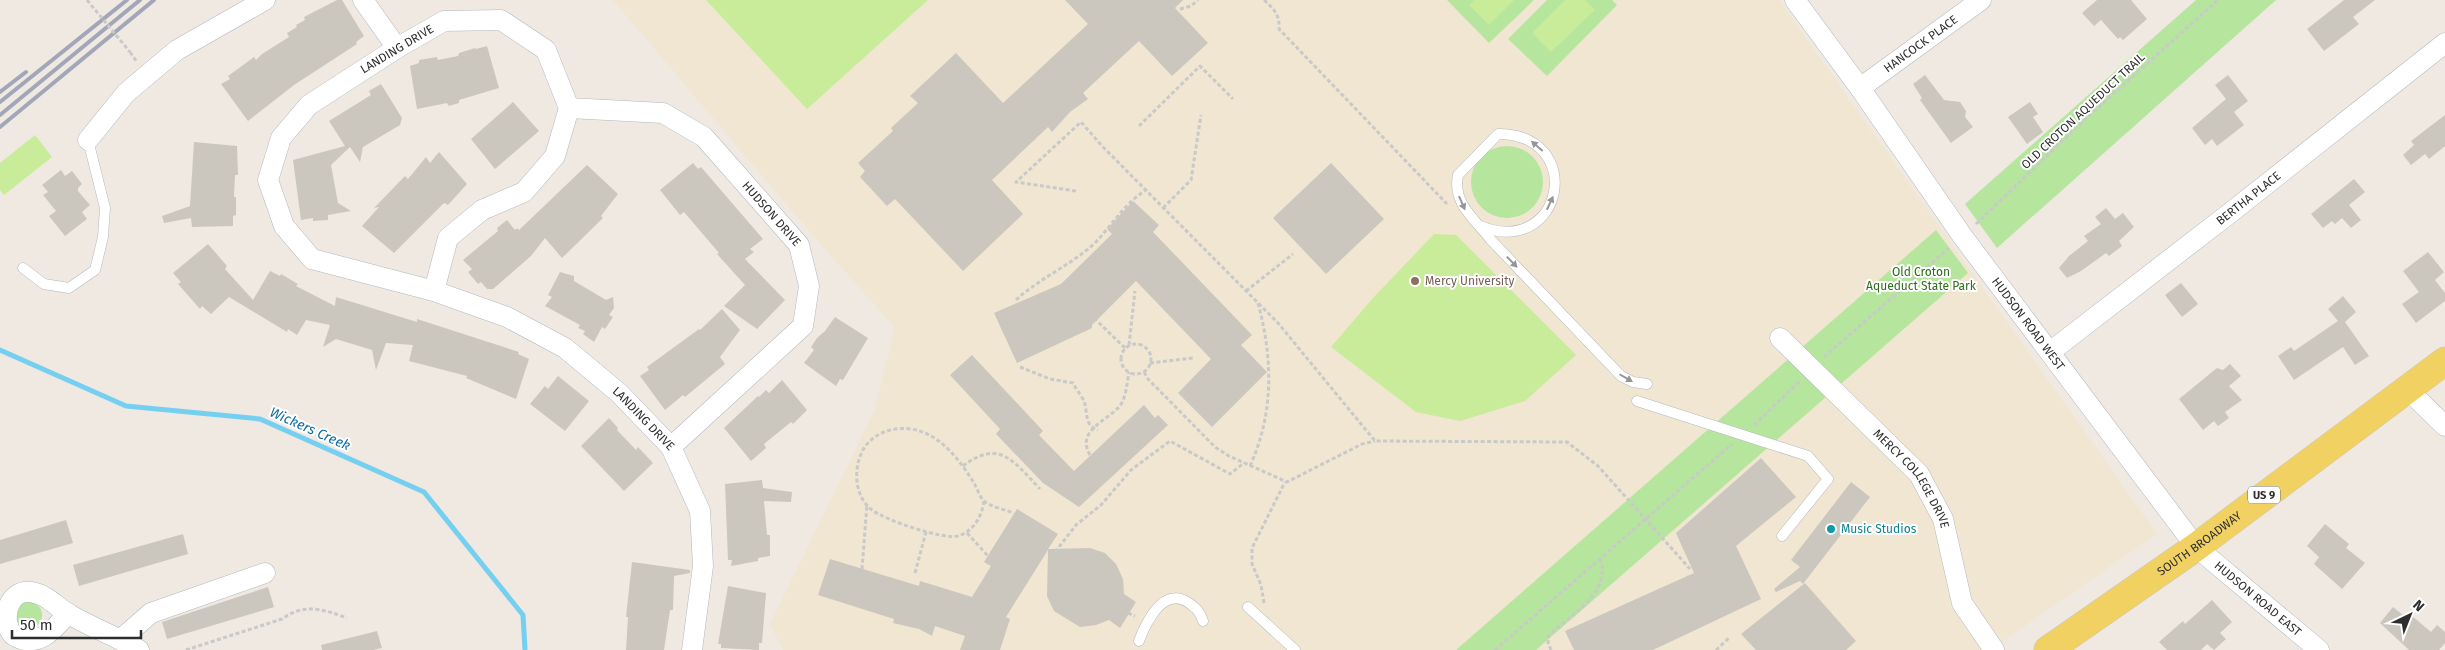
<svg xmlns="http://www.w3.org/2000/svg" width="2445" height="650" font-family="'Fira Sans',sans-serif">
	<rect width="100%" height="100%" fill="#efe9e1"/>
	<path fill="#f0e6d1" d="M613 0H1779L2157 534 1990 650H783L770 624 874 412 895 328 811 233Z"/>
	<path fill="#b6e59e" d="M1447 0H1534L1489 43Z
		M1547 0H1612L1617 5 1547 76 1508 39Z
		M2196 0H2276L1997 248 1965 204Z
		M1471 182a36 36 0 1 1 72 0a36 36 0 1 1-72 0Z
		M1936 230 1968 273 1536 650H1456Z
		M16 615a13 13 0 1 1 26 0a13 13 0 1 1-26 0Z"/>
	<path fill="#c9ec9a" d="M706 0H928L807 109Z
		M1474 0H1514L1489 25 1469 5Z
		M1565 0H1585L1595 10 1551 52 1532 33Z
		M35 135 52 157 4 195 0 190V163Z
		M1434 234 1456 235 1576 355 1525 401 1460 421 1416 412 1331 347 1373 298Z"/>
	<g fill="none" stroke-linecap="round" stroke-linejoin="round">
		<path stroke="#75cff0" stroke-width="5" d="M0 350 126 406 260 419 424 492 523 615 525 650"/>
	</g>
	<path fill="#cbc7bf" d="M337 0H342L364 36 356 42 357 44 294 85 248 121 221 84 230 79 228 76 254 57 256 60 262 54 289 37 287 33 297 27 296 25 305 20 304 17Z
		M1065 0H1183L1175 8 1208 43 1172 76 1139 41 1083 93 1088 99 1070 112 1052 132 1048 127 992 180 1023 214 963 271 895 199 887 206 860 177 865 171 858 163 893 131 891 128 918 103 910 96 956 53 1003 103 1088 24Z
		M2097 0H2131L2147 19 2123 40 2120 37 2118 39 2101 20 2094 26 2082 13Z
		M2344 0H2375L2353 17 2359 24 2324 51 2307 29Z
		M487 46 499 88 459 100V103L449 106 447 103 417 109 410 66 419 63V60L437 57 438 60 458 56 459 53 475 48 476 49Z
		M1925 75 1944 100 1960 102 1966 111 1965 117 1973 127 1951 143 1920 100 1922 98 1913 84Z
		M2228 75 2248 101 2234 112 2244 125 2217 146 2212 139 2205 145 2192 128 2226 99 2215 85Z
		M381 84 402 118 400 125 363 147 360 162 350 147 331 165 338 203 351 211 328 215V220L313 221V218L301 220 293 160 345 146 329 121 371 95 369 91Z
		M513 102 539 131 495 169 471 139Z
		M2030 102 2038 114 2033 117 2043 132 2027 144 2008 117Z
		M2445 115V146L2429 159 2425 154 2411 165 2403 155 2414 145 2411 141Z
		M194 142 237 146 238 175H235L234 197H236V215L233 216V226L192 227 191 218 164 223 162 216 190 206Z
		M439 152 467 184 448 205 444 203 394 253 362 226 379 207 374 208 405 176 408 179 426 157 430 163Z
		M693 163 698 169 701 167 763 239 750 249 754 252 745 259 785 300 757 329 724 306 745 285 717 254 719 253 684 212 680 215 660 190Z
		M1331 163 1384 219 1326 274 1273 218Z
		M587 165 618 194 601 216 603 218 562 258 545 238 531 256 493 289H487L481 282 478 284 468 272 472 269 463 260 498 231 497 228 507 220 515 230 517 228 519 230Z
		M61 170 65 176 72 171 82 184 78 188V191L90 205 82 212 87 219 65 236 49 216 56 211 43 195 48 192 42 185Z
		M2354 179 2365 192 2349 205 2361 220 2351 228 2342 218 2335 224 2332 221 2323 228 2311 214Z
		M1133 201 1159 225 1153 232 1252 335 1241 345 1267 372 1212 427 1178 393 1211 359 1136 281 1092 325V328L1017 363 994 313 1061 284 1112 234 1107 229Z
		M2106 208 2115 219 2123 213 2134 227 2119 241 2122 246 2109 256 2106 253 2081 271 2067 278 2059 268 2069 256 2088 241 2084 236 2101 224 2095 217Z
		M208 244 227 266 225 269 253 300 270 271 280 276 281 274 298 284 296 286 335 306 336 297 417 322V319L519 352 518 354 529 359 516 399 466 378 467 376 409 361 413 345 386 343 376 370 372 350 336 339 323 347 330 325 306 320 297 335 288 329 287 332 229 297 211 314 202 306 200 309 178 284 181 282 173 273Z
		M2428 252 2444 272 2435 280 2445 293V301L2416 323 2402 304 2419 292 2403 271Z
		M560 272 574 276V281L606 300 613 297 614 308 609 315 613 317 605 329 602 327 594 342 583 334 585 331 578 328 580 325 545 306 552 297 548 295Z
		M2181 283 2198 304 2182 317 2165 295Z
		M2343 296 2356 312 2345 322 2369 356 2355 365 2343 347 2294 380 2278 356 2291 347 2294 351 2338 321 2328 309Z
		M722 309 740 330 720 357 725 364 685 397 683 395 665 410 640 376 649 370 647 367 699 329 700 330Z
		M835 317 868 338 843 380 840 379 836 386 804 363 814 350 811 347 817 338 825 331Z
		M972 355 1043 431 1039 435 1074 471 1144 405 1155 418 1158 415 1168 425 1079 507 1043 483 996 434 1000 429 950 375Z
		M2230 364 2241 376 2229 386 2242 400 2225 412 2229 418 2218 426 2214 421 2203 430 2179 399 2217 368 2223 370Z
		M558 376 589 401 565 431 530 404 545 386 548 389Z
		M782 380 807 410 793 424 791 422 764 444 766 448 751 461 724 428 758 396 759 397 766 390 769 393Z
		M609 418 618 428 617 430 636 450 638 447 653 463 624 491 581 446Z
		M1761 458 1796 497 1736 546 1761 599 1653 650H1574L1565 631 1694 573 1676 533Z
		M762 480 763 488 792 492 791 502 764 501 767 535H770V556L758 558V561L731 566 732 560H728L725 484Z
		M1851 482 1870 497 1803 584 1800 581 1776 592 1774 589 1800 567 1791 560Z
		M1017 509 1058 534 1048 549 1090 548 1105 553 1116 564 1123 579 1124 594 1136 602 1120 628 1109 620 1096 625 1080 627 1054 611 1047 596 1048 550 1006 617 1010 619 1000 650H960L965 636 935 626 932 636 919 629 893 623 894 619 818 595 830 559 919 586 920 581 972 597 991 566 984 562Z
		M66 520 73 543 0 564V540Z
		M2325 524 2349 544 2346 548 2365 563 2342 589 2314 564 2319 557 2307 546Z
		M183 534 188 554 79 586 73 565Z
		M632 562 690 570V573L674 576 673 610H670L664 650H626L628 617H626Z
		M1805 583 1856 641 1846 650H1756L1741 634Z
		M728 586 766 593 762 643H759V650L721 648V644H718Z
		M268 587 274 607 167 639 162 622Z
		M2212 600 2232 622 2220 633 2226 639 2214 650 2207 644 2201 650H2167L2159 642 2183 621 2185 624Z
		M2393 607 2408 619 2411 615 2431 632 2437 625 2445 632V643L2439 650H2409L2380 623Z
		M377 631 382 648 373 650H322L321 645Z"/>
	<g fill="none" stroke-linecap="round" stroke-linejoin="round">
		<defs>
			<path id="service" d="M1480 226C1564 259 1587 134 1498 134L1458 175C1452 204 1476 220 1491 240L1621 376 1633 382 1647 384
				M23 268 44 284 69 288 95 270 103 237 105 208 88 140
				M1637 401 1808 456 1828 479 1782 536
				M1248 607 1295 650
				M1139 641C1146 622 1164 585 1189 603 1197 609 1200 612 1203 621"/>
			<g id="minor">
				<path d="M363 0 397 48"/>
				<path id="s1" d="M1795 0 1860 88 1963 237 2196 547 2319 650"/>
				<path id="s2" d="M1860 88 1981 0"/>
				<path id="s3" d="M569 108 663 113 704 137 799 245 809 286 803 326 671 447"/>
				<path d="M88 140 126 93 177 50 265 0"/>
				<path id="s4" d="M434 291 448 238 482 210 524 192 555 156 569 108 546 50 501 20 444 21 397 48 309 105 281 138 268 180 284 226 312 259 434 291 507 317 565 348 619 393 671 447 700 511 703 566 692 650"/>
				<path id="s5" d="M1780 338 1919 474 1943 519 1962 603 1994 650"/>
				<path id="s6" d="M2050 352 2230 213 2445 43"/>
				<path d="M2406 388 2445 426"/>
				<path d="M68 613C54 630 37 650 13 635 0 620 8 589 31 592 45 594 55 605 67 613 90 627 116 636 139 650"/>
				<path d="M121 639 151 613 265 573"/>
			</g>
			<g id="primary">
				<path id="s7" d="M2048 650 2196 547 2445 361"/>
			</g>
		</defs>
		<use href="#service" stroke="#b4b7c1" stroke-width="11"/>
		<use href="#minor" stroke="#b4b7c1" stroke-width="21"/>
		<use href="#primary" stroke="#c9c9c9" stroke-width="29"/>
		<path stroke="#c9c9c9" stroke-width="3" stroke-dasharray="4 2.5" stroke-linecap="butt" d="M1264 0C1274 9 1280 15 1279 29L1447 204
			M1180 9 1191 6 1198 0
			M130 52 137 62
			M1139 126 1200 66 1233 99
			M1076 191 1016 182 1081 122 1102 146 1278 323 1375 441 1567 442 1598 466 1690 569
			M1163 208 1191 180 1201 115
			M1976 224 2082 122 2218 0
			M1246 291 1293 254
			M1016 300C1040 278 1071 265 1095 243 1112 225 1124 204 1146 190
			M1094 318 1125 348
			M1121 359a15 15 0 1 1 30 0a15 15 0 1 1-30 0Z
			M1129 345 1135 291
			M1824 357 1949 248
			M1150 363 1193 358
			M1020 367 1050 379 1073 383C1076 389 1081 395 1084 401 1088 412 1084 426 1098 430
			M1144 372 1148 379 1215 447 1229 456 1287 482 1362 444 1375 441
			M1754 425 1800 381
			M1090 455C1076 431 1105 422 1119 407 1126 399 1127 383 1129 372
			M963 466C1000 438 1014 462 1040 489
			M1250 466C1274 413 1273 359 1258 303
			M984 501C982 516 974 531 958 536 943 540 885 520 872 510 852 495 853 461 867 444 879 430 899 426 916 430 942 436 961 462 974 483 977 488 979 495 983 500 988 506 1006 510 1014 513
			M967 533 988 556
			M1055 552 1076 525 1101 505 1131 470 1170 441 1230 474 1244 463
			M862 569 867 504
			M915 573 926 532
			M1264 603 1261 585 1252 564V548L1285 482
			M1128 613 1135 616
			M186 650 282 619C304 603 323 609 347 618
			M1495 650 1732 444
			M1551 650 1548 643 1549 635C1570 616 1613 591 1600 559
			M1716 650 1729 638"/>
		<use href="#service" stroke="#fff" stroke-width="10"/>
		<use href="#minor" stroke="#fff" stroke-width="20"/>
		<use href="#primary" stroke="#f2d163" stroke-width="28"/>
		<path stroke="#a3a6b8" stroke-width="4" d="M0 92 26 72
			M0 102 127 0
			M0 115 140 0
			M0 127 154 0"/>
		<path stroke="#c9c9c9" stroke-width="3" stroke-dasharray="4 2.5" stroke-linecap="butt" d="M87 0 130 52"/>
	</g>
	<defs><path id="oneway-solid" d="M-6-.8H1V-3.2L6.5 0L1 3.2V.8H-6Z" transform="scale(1.25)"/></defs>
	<g fill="#969696">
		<use href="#oneway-solid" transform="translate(1537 146) rotate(-139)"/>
		<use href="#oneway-solid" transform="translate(1462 203) rotate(66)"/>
		<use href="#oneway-solid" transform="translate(1550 203) rotate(-65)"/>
		<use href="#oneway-solid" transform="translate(1512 262) rotate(46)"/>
		<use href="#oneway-solid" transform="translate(1626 378) rotate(30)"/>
	</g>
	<circle fill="#8d6e63" stroke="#fff" stroke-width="2" cx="1415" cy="281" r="5"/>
	<circle fill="#0f9aa8" stroke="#fff" stroke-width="2" cx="1831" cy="529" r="5"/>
	<g text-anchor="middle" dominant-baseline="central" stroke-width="4" stroke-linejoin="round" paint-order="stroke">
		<rect fill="#fff" stroke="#6d6d6d" stroke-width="1" x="2248" y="486.5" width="32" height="17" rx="4"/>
		<g font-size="11" font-weight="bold" fill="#2e2e2e">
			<text x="2264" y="495">US 9</text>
		</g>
		<g font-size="12" fill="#2e2e2e" stroke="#fff">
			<text stroke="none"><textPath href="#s2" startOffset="75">HANCOCK PLACE</textPath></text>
			<text transform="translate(397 49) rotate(-31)">LANDING DRIVE</text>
			<text transform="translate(2083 111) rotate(-43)">OLD CROTON AQUEDUCT TRAIL</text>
			<text stroke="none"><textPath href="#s6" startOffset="251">BERTHA PLACE</textPath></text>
			<text stroke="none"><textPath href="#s3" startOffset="244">HUDSON DRIVE</textPath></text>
			<text stroke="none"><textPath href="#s1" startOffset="399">HUDSON ROAD WEST</textPath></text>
			<text stroke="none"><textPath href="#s4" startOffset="1129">LANDING DRIVE</textPath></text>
			<text stroke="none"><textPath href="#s5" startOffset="194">MERCY COLLEGE DRIVE</textPath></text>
			<text stroke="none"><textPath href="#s7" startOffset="185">SOUTH BROADWAY</textPath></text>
			<text stroke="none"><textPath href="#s1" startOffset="759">HUDSON ROAD EAST</textPath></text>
		</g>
		<g font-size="12" fill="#2c6e1b" stroke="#fff">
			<text x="1921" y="272">Old Croton<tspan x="1921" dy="14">Aqueduct State Park</tspan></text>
		</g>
		<g font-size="12" fill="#785e54" stroke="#fff" text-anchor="start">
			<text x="1425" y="281">Mercy University</text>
		</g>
		<g font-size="12" fill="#0d838f" stroke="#fff" text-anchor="start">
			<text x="1841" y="529">Music Studios</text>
		</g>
		<g font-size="14" font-style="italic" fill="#0d6fa3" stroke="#fff">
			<text transform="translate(310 429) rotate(24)">Wickers Creek</text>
		</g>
	</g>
	<g transform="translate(2410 615) rotate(43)" stroke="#ffffff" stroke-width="4" paint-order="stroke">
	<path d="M0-4L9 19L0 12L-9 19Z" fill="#2e2e2e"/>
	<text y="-8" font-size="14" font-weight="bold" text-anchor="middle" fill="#2e2e2e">N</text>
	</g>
	<path d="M12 630v8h129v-8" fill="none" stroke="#2e2e2e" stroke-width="2.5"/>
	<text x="20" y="630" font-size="15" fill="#2e2e2e" stroke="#ffffff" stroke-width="4" paint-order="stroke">50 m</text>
</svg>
